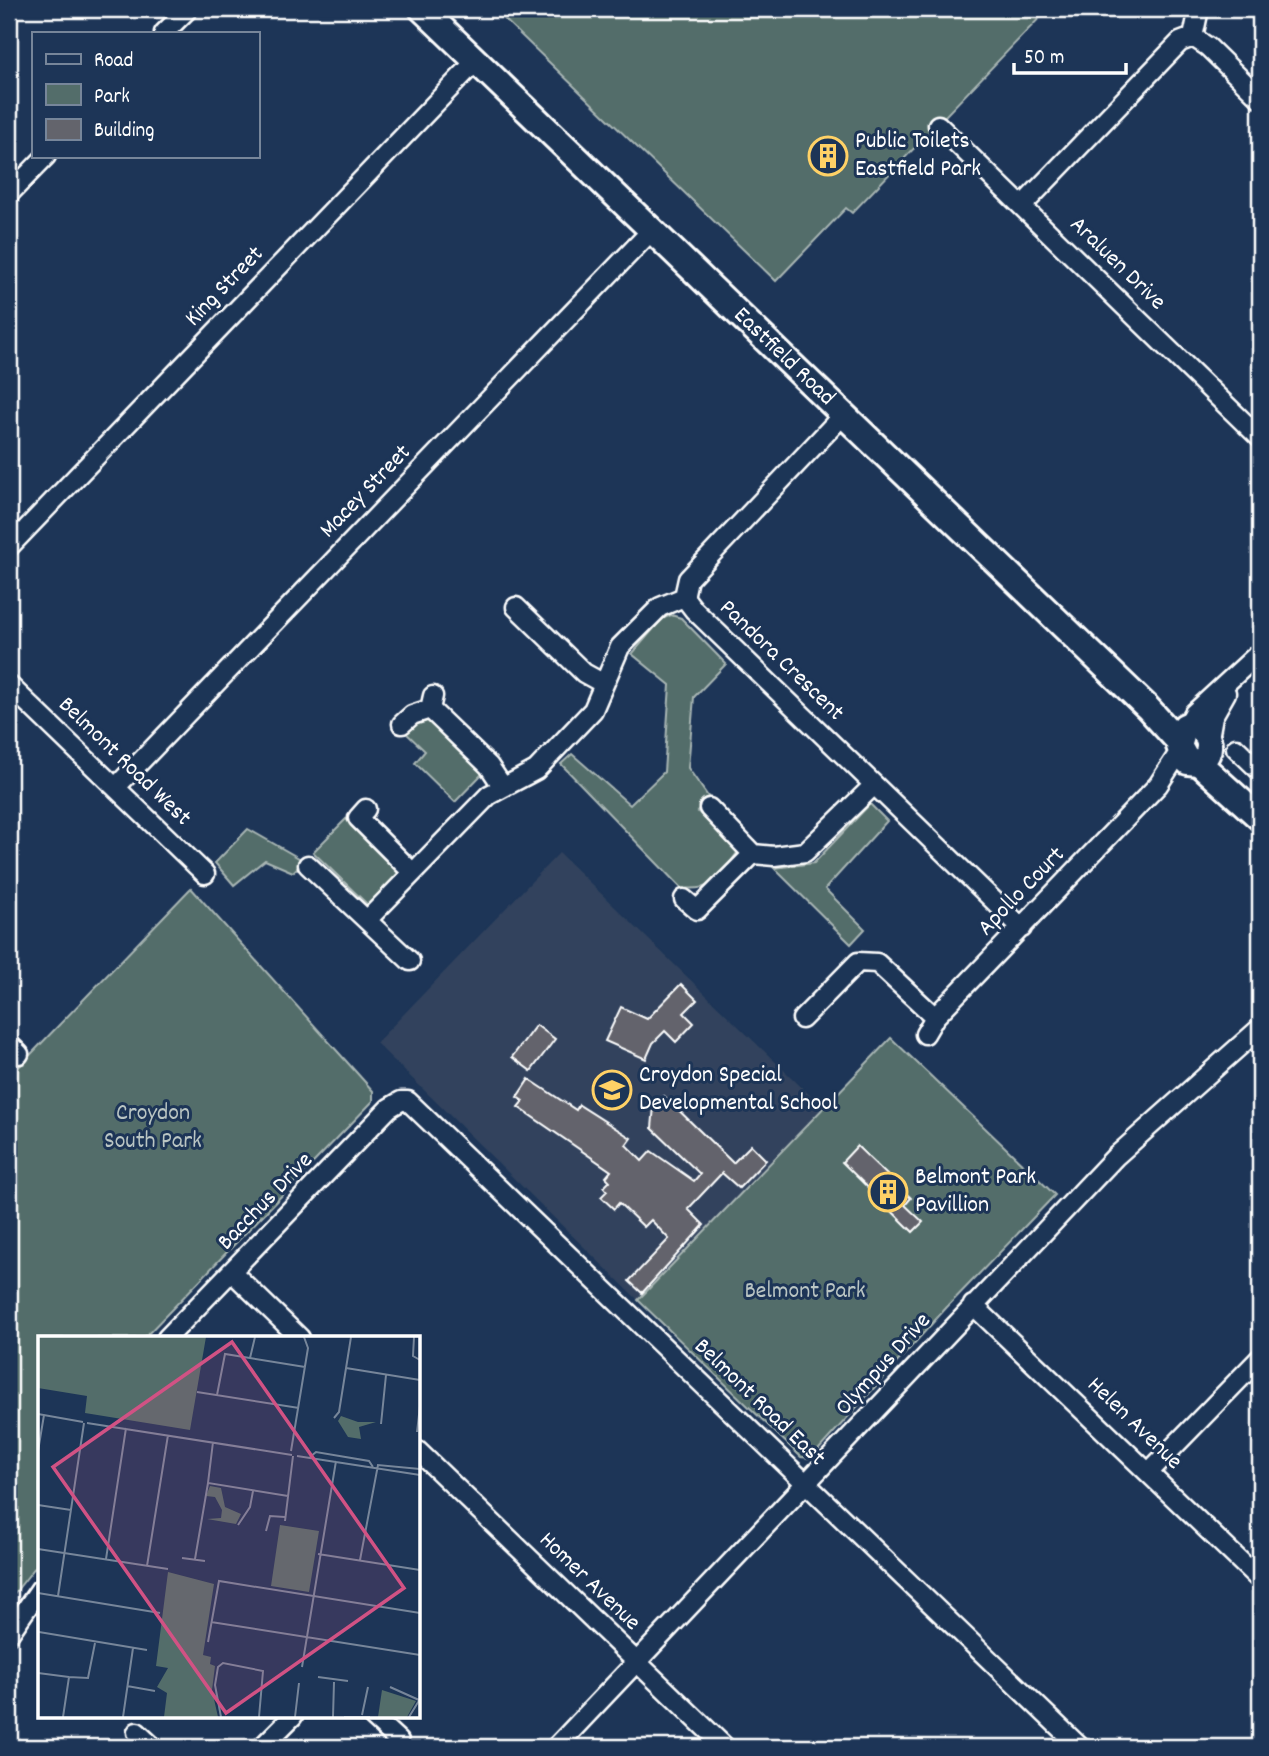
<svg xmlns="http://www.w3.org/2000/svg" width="1269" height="1756" font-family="Dekko,sans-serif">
	<rect width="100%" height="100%" fill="#1d3557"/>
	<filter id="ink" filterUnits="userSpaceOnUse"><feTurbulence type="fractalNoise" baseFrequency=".0143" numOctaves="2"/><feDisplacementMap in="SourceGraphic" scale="14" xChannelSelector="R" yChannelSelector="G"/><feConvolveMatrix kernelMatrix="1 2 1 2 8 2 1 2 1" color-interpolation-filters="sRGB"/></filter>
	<g filter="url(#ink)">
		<path fill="#32435d" d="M559 853 823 1108 638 1300 376 1043Z"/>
		<path fill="#536d6a" stroke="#a9b6b4" stroke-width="2" d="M494 9H1048L852 213 846 208 776 281Z
			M671 615 681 618 726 664 694 697 688 768 709 798 697 811 736 846 737 853C719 877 715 892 681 888L561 764 572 754 630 805 664 772 670 685 632 654 662 619Z
			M418 718 430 719 484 772 455 802 415 763 425 751 405 732Z
			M870 804 887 821 825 889 865 929 851 944 774 868 814 863Z
			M346 819 401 872 368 905 313 852Z
			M248 829 304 861 293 872 265 860 234 885 215 863Z
			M191 888 373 1091V1101L144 1338H40V1561L9 1600V1077Z
			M891 1038 1055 1195 947 1307 811 1458 801 1457 638 1300Z"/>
		<path fill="#63646c" stroke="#fff" stroke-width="2" d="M681 984 697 1000 684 1013 694 1023 676 1042 665 1031 653 1043 646 1059 605 1041 621 1007 647 1019Z
			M536 1025 555 1039 531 1071 512 1057Z
			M529 1079 576 1110 579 1105 631 1138 626 1145 642 1161 651 1151 694 1181 700 1174 652 1128 654 1106 664 1096 733 1163 751 1145 766 1160 739 1188 722 1173 688 1209 704 1225 642 1293 629 1281 669 1239 651 1220 644 1227 619 1203 614 1209 601 1197 607 1191 604 1187 610 1181 606 1177 611 1171 518 1107 523 1101 517 1097Z
			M857 1146 911 1198 905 1205 923 1222 913 1232 842 1162Z"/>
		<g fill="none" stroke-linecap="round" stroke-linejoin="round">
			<defs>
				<path id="street" d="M164 33 188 9
					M1193 37 1199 9
					M938 125 1260 438
					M9 194 46 156
					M1022 206 1180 42 1193 37 1208 47 1260 98
					M843 415 688 579 684 597 694 610 1022 928
					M9 547 476 61
					M516 607 584 673 604 684
					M9 685 205 874
					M430 709 489 766 503 787
					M402 724 412 715 430 709 433 696
					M1188 724 1194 713 1260 652
					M1209 738 1213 716 1226 693
					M1236 748 1260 771
					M116 787 652 230
					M709 808 753 854
					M366 809 358 818 412 872
					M308 865 410 961
					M684 899 697 910 753 854 774 856 805 852 874 785
					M368 919 489 795 536 770 593 710 620 647 660 607 684 597
					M802 1019 858 962 877 963 935 1017
					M925 1034 935 1017 1158 785 1180 751
					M9 1044 19 1054
					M232 1272 300 1338
					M973 1305 1260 1580
					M167 1338 389 1108 401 1101H408L1080 1747
					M418 1451 725 1747
					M1149 1472 1260 1358
					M9 1634 40 1589
					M372 1716 399 1741
					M137 1732 153 1747
					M262 1747 293 1716
					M556 1747 1115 1157 1260 1028"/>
				<g id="secondary">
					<path id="s1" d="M422 9 1147 707 1179 742"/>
					<path d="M1192 723C1210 731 1216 752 1199 763L1188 762 1179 746 1185 726Z"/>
					<path d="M1199 763 1260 818"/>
				</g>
			</defs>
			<use href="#street" stroke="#fff" stroke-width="23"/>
			<use href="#secondary" stroke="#fff" stroke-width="30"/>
			<use href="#street" stroke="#1d3557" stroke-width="18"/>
			<use href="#secondary" stroke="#1d3557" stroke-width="24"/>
		</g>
	</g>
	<defs>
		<symbol id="building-ring" viewBox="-11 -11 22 22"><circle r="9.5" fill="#1d3557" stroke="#ffd166" stroke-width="1.5"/><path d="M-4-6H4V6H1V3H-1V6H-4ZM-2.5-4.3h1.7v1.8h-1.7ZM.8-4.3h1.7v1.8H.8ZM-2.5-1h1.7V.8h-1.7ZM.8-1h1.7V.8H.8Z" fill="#ffd166"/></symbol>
		<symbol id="school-ring" viewBox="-11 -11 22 22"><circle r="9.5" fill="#1d3557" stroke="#ffd166" stroke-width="1.5"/><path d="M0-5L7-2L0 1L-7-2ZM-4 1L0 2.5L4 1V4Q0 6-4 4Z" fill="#ffd166"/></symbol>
	</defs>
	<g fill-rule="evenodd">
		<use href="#building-ring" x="806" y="134" width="44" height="44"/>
		<use href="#school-ring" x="590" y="1068" width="44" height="44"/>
		<use href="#building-ring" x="866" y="1170" width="44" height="44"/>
	</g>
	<g text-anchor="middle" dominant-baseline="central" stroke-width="6" stroke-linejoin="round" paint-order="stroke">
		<g font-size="24" fill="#fff" stroke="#1d3557" text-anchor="start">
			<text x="855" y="142">Public Toilets<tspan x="855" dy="28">Eastfield Park</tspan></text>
			<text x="639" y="1076">Croydon Special<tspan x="639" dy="28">Developmental School</tspan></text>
			<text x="915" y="1178">Belmont Park<tspan x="915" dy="28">Pavillion</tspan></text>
		</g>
		<g font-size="24" fill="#fff" stroke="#1d3557">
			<text transform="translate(1117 264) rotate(44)">Araluen Drive</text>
			<text transform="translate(225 287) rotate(-46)">King Street</text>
			<text stroke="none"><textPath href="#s1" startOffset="502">Eastfield Road</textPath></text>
			<text transform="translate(366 492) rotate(-46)">Macey Street</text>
			<text transform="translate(781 661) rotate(44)">Pandora Crescent</text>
			<text transform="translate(124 762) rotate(44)">Belmont Road West</text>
			<text transform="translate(1022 892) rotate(-46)">Apollo Court</text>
			<text transform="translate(266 1202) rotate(-46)">Bacchus Drive</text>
			<text transform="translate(884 1365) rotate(-48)">Olympus Drive</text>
			<text transform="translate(759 1403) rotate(44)">Belmont Road East</text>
			<text transform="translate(1134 1424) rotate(44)">Helen Avenue</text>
			<text transform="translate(589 1582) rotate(44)">Homer Avenue</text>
		</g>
		<g font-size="24" fill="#bac5c3" stroke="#1d3557">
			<text x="153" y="1114">Croydon<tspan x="153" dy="28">South Park</tspan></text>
			<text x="805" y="1292">Belmont Park</text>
		</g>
	</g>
	<g transform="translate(38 1336)">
		<rect width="382" height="382" fill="#1d3557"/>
		<path d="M0 1H168L152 94 47 77 49 60 0 52ZM303 80 320 86H338L321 91 323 103 310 101 300 85ZM172 150 183 152 187 171 203 178 198 188 169 183 183 182 184 174 177 161 168 160ZM242 189 281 195 271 256 233 250ZM130 236 176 248 165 319 173 321 172 328 177 330 174 354 180 381H126L129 357 119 351 130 332 118 330ZM344 354 378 365 369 381H340Z" fill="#536d6a"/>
		<path fill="none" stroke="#77869a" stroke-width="2" d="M376 1 375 20 382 24M212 22 217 1M308 32 382 44M159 56 261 72M179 59 187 18 267 31M0 78 45 86M296 82 301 76 313 1M49 87 254 119M343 88 348 39M379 96 382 70M175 106 170 147 250 160M0 115 6 79M253 115 270 12 266 1M259 120 382 139M272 121 278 116 331 125 335 131M0 169 33 174M247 185 255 120M200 189 212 171 215 155M228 195 232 180 247 181M0 213 130 233M280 218 382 234M144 222 167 225M68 223 88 92M157 223 170 147M322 224 340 129 382 133M109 230 130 99M0 257 122 277M20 260 46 87M173 286 382 319M1 296 109 314M170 306 181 245 382 277M264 331 298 125M0 337 31 341M280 341 310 345M89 350 117 355M352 351 381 364M324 379 330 351M25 381 31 341 50 342 57 307M85 381 95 312M183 381 177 349 180 331 185 327 225 335 221 381M257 381 261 347M295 381 296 346M306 381H332M371 381 382 363"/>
		<path fill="#d15284" fill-opacity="0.15" stroke="#d15284" stroke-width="3.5" d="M194 6 366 252 188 377 15 131Z"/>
		<rect width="382" height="382" fill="none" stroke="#fff" stroke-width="3.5"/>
	</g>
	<rect width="1269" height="1756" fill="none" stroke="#1d3557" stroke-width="35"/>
	<rect x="18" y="18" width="1234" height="1721" fill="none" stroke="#fff" stroke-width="2.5" filter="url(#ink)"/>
	<rect x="32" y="32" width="228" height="126" fill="#1d3557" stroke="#77869a" stroke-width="2"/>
	<rect x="46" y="54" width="35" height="10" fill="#1d3557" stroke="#77869a" stroke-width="2"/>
	<text x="94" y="66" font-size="21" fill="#ffffff">Road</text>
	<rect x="46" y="84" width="35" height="21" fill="#536d6a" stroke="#77869a" stroke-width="2"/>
	<text x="94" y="102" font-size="21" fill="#ffffff">Park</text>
	<rect x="46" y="119" width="35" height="21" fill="#63646c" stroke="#77869a" stroke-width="2"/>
	<text x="94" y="136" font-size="21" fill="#ffffff">Building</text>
	<path d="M1014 63v10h112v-10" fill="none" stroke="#ffffff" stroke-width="3.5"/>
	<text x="1024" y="63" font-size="21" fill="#ffffff" stroke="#1d3557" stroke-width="5" paint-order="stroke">50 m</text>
</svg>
